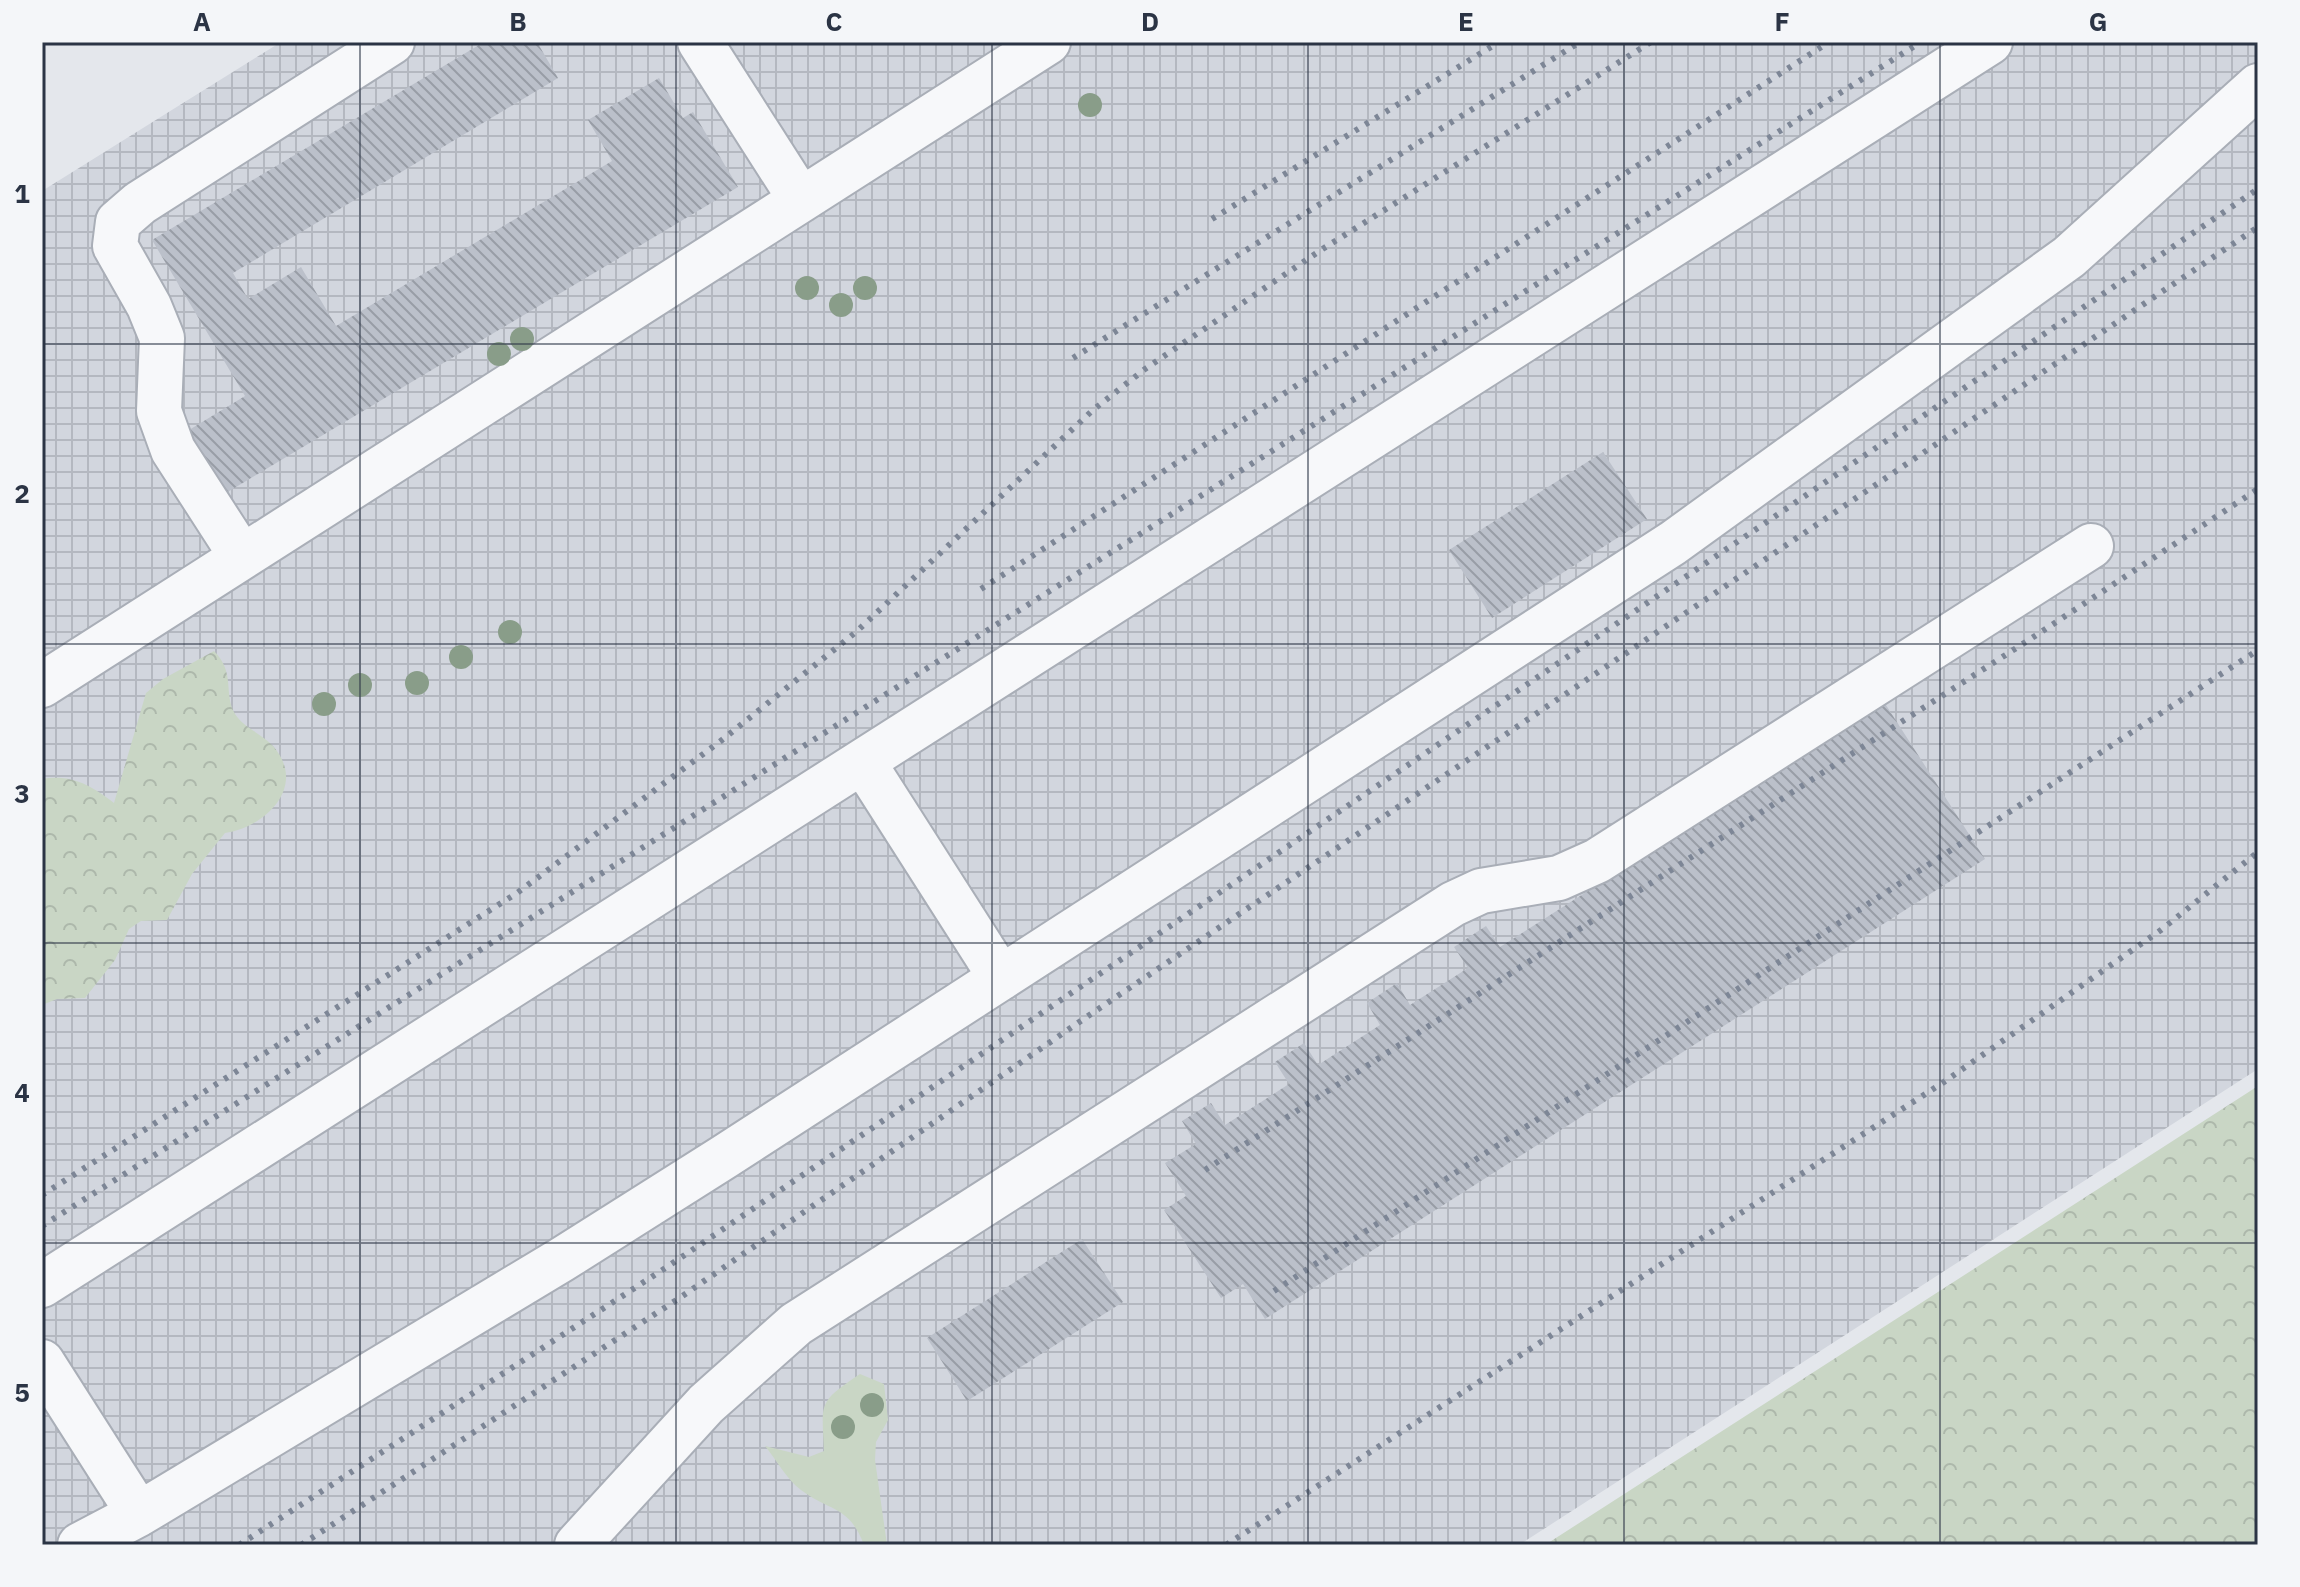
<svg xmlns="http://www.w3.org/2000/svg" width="2300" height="1587" font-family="'IBM Plex Sans',sans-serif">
	<defs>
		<pattern id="industrial-grid" width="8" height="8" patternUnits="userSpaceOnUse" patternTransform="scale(2)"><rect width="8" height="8" fill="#d2d6de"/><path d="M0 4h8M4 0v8" fill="none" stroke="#b4b8c0"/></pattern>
		<pattern id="forest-crowns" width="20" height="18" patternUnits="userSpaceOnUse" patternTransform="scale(2)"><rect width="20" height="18" fill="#c9d6c5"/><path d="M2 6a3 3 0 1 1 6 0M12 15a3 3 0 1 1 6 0" fill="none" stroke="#adb8ab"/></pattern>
		<pattern id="building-back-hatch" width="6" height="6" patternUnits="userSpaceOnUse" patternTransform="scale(2)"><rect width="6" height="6" fill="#bbc0ca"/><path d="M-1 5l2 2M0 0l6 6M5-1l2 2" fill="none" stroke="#989da6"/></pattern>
	</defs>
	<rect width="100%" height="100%" fill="#e4e7ec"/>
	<path fill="url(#industrial-grid)" d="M281 42H2258V1069L1519 1545H42V191Z"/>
	<path fill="#c9d6c5" d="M860 1374 884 1384 888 1420 876 1442 875 1460 887 1545H864C849 1505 830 1512 801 1490 787 1480 776 1459 765 1446L809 1457 824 1451C822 1402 817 1403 860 1374Z"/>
	<path fill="url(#forest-crowns)" d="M214 651C236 673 223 693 235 714 244 728 262 734 273 746 308 786 266 827 225 833L192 874 167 920 141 921 129 929 115 960 85 998 57 999 42 1005V779C72 774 92 786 114 803L146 693 163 679Z
		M2258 1086V1545H1545Z"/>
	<path fill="url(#building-back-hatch)" d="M484 42H537L558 78 233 273 248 299 301 267 336 326 612 161 588 120 659 78 683 118 693 112 738 187 226 493 189 430 245 396 152 240Z
		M1603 452 1647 519 1492 618 1449 550Z
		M1884 702 1985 859 1265 1319 1243 1284 1221 1298 1164 1210 1186 1196 1165 1163 1196 1144 1182 1121 1211 1103 1225 1125 1289 1084 1275 1062 1304 1043 1318 1065 1380 1025 1367 1003 1397 983 1410 1005 1468 968 1454 947 1486 926 1500 947Z
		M1082 1239 1123 1302 967 1401 927 1338Z"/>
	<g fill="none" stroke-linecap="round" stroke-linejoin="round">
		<defs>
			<path id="minor" d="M700 42 801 200
				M242 557 173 450 159 411 162 338 149 306 115 246 118 222 140 203 392 42
				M42 685 1048 42
				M863 762 1001 978
				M42 1285 1990 42
				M42 1362 139 1514
				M80 1545 139 1514 561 1260 724 1157 1673 543 2069 257 2258 86
				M577 1545 706 1404 796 1324 1453 904 1481 891 1559 878 1597 861 2091 546"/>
		</defs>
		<use href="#minor" stroke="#a9aeb7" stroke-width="48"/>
		<use href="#minor" stroke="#f7f8fa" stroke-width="44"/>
		<path stroke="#7d8696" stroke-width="6" stroke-dasharray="4 8" stroke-linecap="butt" d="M1212 219 1499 42
			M1073 358 1580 42
			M981 589 1829 42
			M1205 1170 2035 636 2258 489
			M42 1195 517 893 722 740 856 632 1093 410 1145 369 1321 250 1651 42
			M42 1226 1921 42
			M1274 1291 2258 650
			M239 1545 667 1267 2258 189
			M301 1545 678 1299 1088 1016 2258 227
			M1226 1545 1944 1082 2161 930 2258 852"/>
	</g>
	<g fill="#899d89">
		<circle cx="1090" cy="105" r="12"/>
		<circle cx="807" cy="288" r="12"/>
		<circle cx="865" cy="288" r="12"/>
		<circle cx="841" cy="305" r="12"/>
		<circle cx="522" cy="339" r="12"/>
		<circle cx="499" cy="354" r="12"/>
		<circle cx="510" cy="632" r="12"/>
		<circle cx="461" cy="657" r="12"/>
		<circle cx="417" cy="683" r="12"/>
		<circle cx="360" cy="685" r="12"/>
		<circle cx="324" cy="704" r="12"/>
		<circle cx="872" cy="1405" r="12"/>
		<circle cx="843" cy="1427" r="12"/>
	</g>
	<path fill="none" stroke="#2b3445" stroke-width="2" stroke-opacity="0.55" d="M360 42V1545M676 42V1545M992 42V1545M1308 42V1545M1624 42V1545M1940 42V1545M42 344H2258M42 644H2258M42 943H2258M42 1243H2258"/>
	<rect width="2300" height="1587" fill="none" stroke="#f4f6f9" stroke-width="88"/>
	<rect x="44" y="44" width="2212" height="1499" fill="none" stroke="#2b3445" stroke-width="3"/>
	<g font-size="26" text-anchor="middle" font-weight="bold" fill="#2b3445">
		<text x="202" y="31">A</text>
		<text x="518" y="31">B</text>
		<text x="834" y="31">C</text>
		<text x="1150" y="31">D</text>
		<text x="1466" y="31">E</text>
		<text x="1782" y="31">F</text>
		<text x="2098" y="31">G</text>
		<text x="22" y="203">1</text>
		<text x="22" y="503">2</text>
		<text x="22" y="803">3</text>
		<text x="22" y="1102">4</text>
		<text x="22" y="1402">5</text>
	</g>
</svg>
